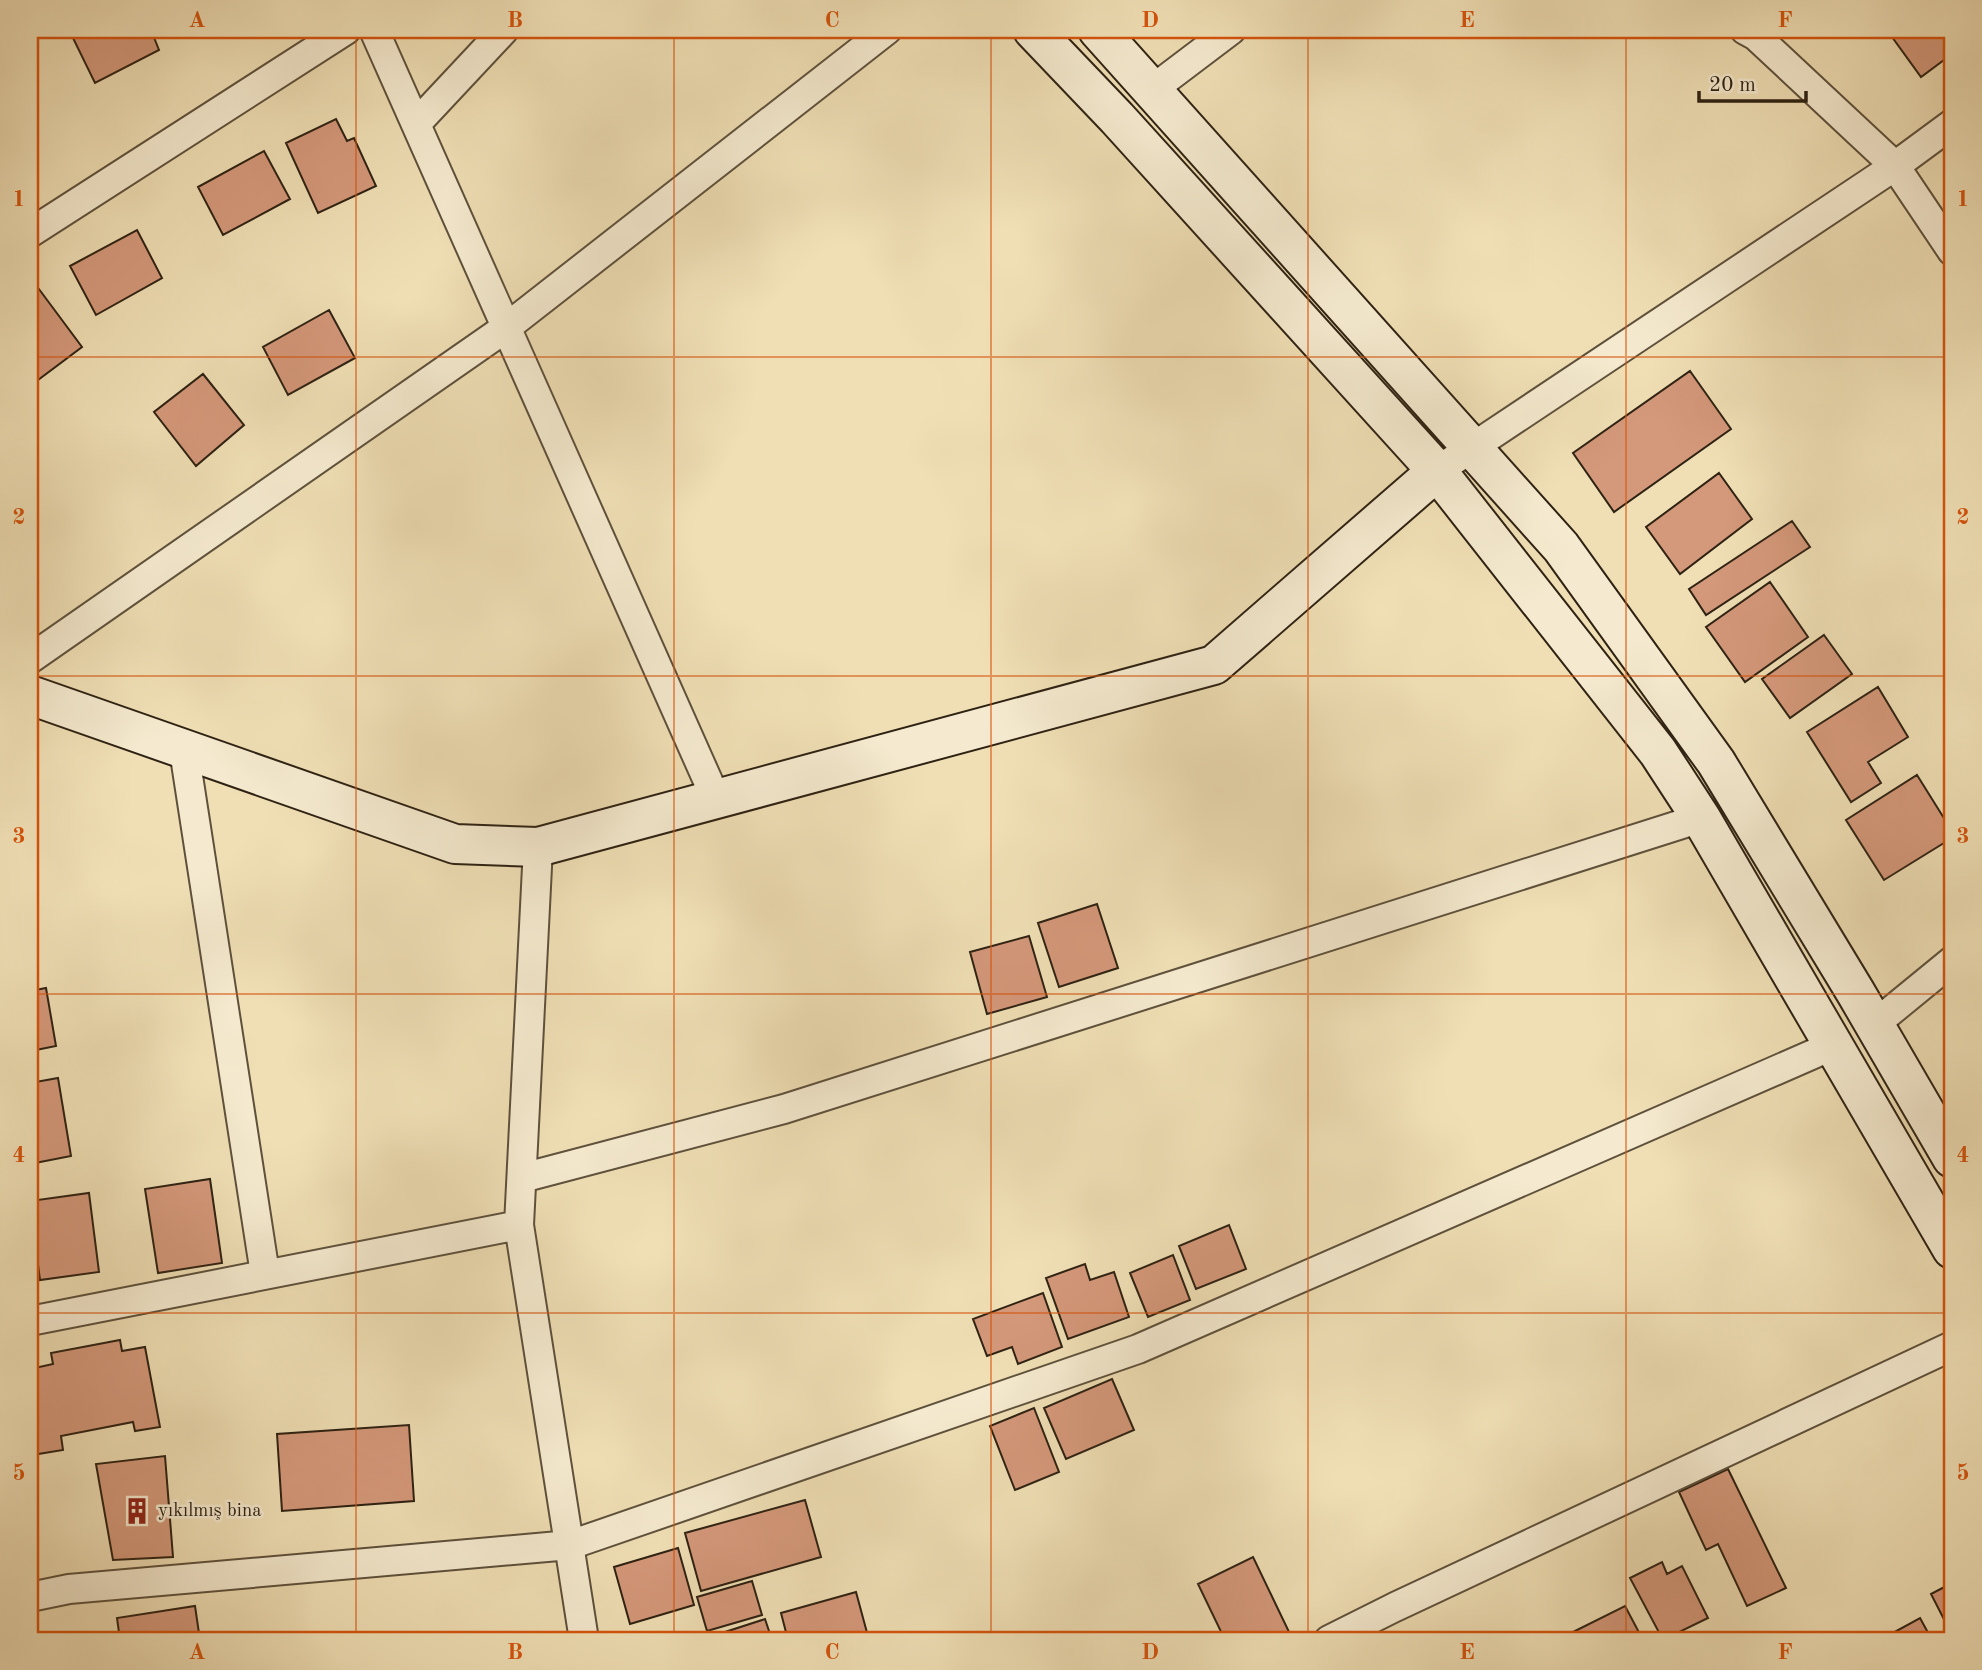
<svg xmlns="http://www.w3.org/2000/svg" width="1982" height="1670" font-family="'Old Standard TT',serif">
	<rect width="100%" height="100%" fill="#f0dfb5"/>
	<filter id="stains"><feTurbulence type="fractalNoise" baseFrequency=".00286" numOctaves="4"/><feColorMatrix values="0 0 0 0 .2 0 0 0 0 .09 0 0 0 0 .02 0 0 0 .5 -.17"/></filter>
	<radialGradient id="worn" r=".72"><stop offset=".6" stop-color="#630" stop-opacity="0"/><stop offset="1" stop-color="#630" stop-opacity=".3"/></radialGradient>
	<path fill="#d4987a" stroke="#2e2213" stroke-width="2" d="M85 30H151L159 50 95 83 72 36Z
		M1887 30H1952V54L1921 77Z
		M336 119 347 141 354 138 376 186 318 213 286 143Z
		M264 151 290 199 223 235 198 187Z
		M137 230 162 278 96 315 70 266Z
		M30 277 82 347 30 386Z
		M329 310 355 358 288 395 263 347Z
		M1690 371 1731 429 1614 512 1573 453Z
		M203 374 244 425 196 466 154 412Z
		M1719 473 1752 519 1680 574 1646 527Z
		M1792 521 1810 547 1706 615 1689 589Z
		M1770 582 1808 637 1745 682 1706 627Z
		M1824 635 1852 674 1790 718 1762 679Z
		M1878 687 1908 737 1868 762 1881 783 1851 802 1807 732Z
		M1917 775 1952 831V838L1884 880 1846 820Z
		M1097 904 1118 968 1059 987 1038 923Z
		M1029 936 1047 997 987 1014 970 952Z
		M46 988 56 1046 31 1051 30 991Z
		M58 1078 71 1156 30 1164V1083Z
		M210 1179 222 1263 158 1273 145 1189Z
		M89 1193 99 1272 40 1280 37 1257 30 1258V1201Z
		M1229 1225 1246 1269 1196 1289 1179 1246Z
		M1173 1255 1190 1300 1148 1317 1130 1273Z
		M1085 1264 1090 1280 1114 1272 1129 1317 1068 1339 1046 1278Z
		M1043 1293 1062 1347 1018 1364 1012 1347 987 1356 973 1319Z
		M120 1340 122 1351 145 1347 160 1427 135 1431 133 1422 61 1436 63 1450 38 1454 30 1411V1369L53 1364 51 1353Z
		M1112 1379 1134 1430 1066 1459 1044 1408Z
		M1034 1408 1059 1472 1015 1490 990 1426Z
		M409 1425 414 1501 282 1511 277 1434Z
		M165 1456 173 1557 113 1560 96 1464Z
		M1728 1469 1786 1588 1747 1606 1718 1544 1706 1550 1679 1492Z
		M805 1500 821 1557 701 1591 685 1533Z
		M678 1548 694 1605 630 1624 614 1567Z
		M1253 1557 1290 1634 1277 1640H1225L1198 1584Z
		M1662 1562 1667 1574 1682 1566 1708 1618 1663 1640 1630 1578Z
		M752 1581 762 1615 707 1631 697 1597Z
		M1952 1583V1635L1931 1594Z
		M856 1592 869 1640H788L781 1613Z
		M195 1606 200 1640H120L117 1618Z
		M1625 1606 1643 1640H1557Z
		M30 1613 37 1640H30Z
		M1920 1618 1932 1640H1880Z
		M765 1619 772 1640H724L722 1633Z"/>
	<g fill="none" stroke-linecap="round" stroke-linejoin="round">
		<defs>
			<path id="street" d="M374 30 716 799
				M1745 30 1756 36 1895 166 1952 251
				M1153 89 1231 30
				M416 124 504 30
				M30 233 346 30
				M1437 471 1895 166 1952 124
				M30 659 507 327 887 30
				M184 750 265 1274
				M538 847 519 1225 584 1640
				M1875 1024 1952 961
				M522 1178 784 1109 1701 818
				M30 1321 519 1225
				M30 1597 69 1589 570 1545 1138 1349 1834 1045
				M1329 1640 1395 1607 1952 1346"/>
			<path id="secondary" d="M1033 30 1117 118 1437 471 1658 752 1701 818 1952 1249
				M1098 30 1561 547 1716 762 1856 993 1952 1158
				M30 695 455 844 538 847 1214 665 1437 471"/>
		</defs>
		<use href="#street" stroke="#5e513c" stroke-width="32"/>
		<use href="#secondary" stroke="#2e2213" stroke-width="42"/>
		<use href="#street" stroke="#f5eacf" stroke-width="28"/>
		<use href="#secondary" stroke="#f5eacf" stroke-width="38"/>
	</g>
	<path fill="none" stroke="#d5540d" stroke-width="2" stroke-opacity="0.55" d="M356 30V1640M674 30V1640M991 30V1640M1308 30V1640M1626 30V1640M30 357H1952M30 676H1952M30 994H1952M30 1313H1952"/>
	<defs>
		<symbol id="building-bare" viewBox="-9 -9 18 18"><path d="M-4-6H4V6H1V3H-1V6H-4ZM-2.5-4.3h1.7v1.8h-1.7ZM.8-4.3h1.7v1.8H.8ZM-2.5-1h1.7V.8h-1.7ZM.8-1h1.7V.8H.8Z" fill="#8f2418" stroke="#f5eacf" stroke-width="2.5" paint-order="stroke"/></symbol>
	</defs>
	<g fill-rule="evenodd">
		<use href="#building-bare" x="118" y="1492" width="38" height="38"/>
	</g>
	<g text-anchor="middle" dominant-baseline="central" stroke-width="5" stroke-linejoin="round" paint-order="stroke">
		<g font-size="19" fill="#2e2213" stroke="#f5eacf" text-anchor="start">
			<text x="158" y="1511">yıkılmış bina</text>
		</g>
	</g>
	<rect width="1982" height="1670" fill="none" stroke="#f0dfb5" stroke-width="77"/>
	<path d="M1699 91v10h107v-10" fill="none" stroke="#2e2213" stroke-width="3.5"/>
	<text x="1709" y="91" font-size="21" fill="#2e2213" stroke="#f5eacf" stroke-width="5" paint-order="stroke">20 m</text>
	<rect x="38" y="38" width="1906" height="1594" fill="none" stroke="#d5540d" stroke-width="2.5"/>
	<g font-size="23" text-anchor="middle" font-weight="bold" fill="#d5540d">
		<text x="197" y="27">A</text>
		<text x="515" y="27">B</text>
		<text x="832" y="27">C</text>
		<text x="1150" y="27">D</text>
		<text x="1467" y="27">E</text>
		<text x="1785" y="27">F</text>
		<text x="19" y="206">1</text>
		<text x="1963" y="206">1</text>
		<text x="19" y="524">2</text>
		<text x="1963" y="524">2</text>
		<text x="19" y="843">3</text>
		<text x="1963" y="843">3</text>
		<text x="19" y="1162">4</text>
		<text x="1963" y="1162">4</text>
		<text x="19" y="1480">5</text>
		<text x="1963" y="1480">5</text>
		<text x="197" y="1659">A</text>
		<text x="515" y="1659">B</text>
		<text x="832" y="1659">C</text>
		<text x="1150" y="1659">D</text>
		<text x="1467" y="1659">E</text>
		<text x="1785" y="1659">F</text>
	</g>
	<rect width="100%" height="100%" filter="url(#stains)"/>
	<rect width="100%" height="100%" fill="url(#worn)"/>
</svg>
